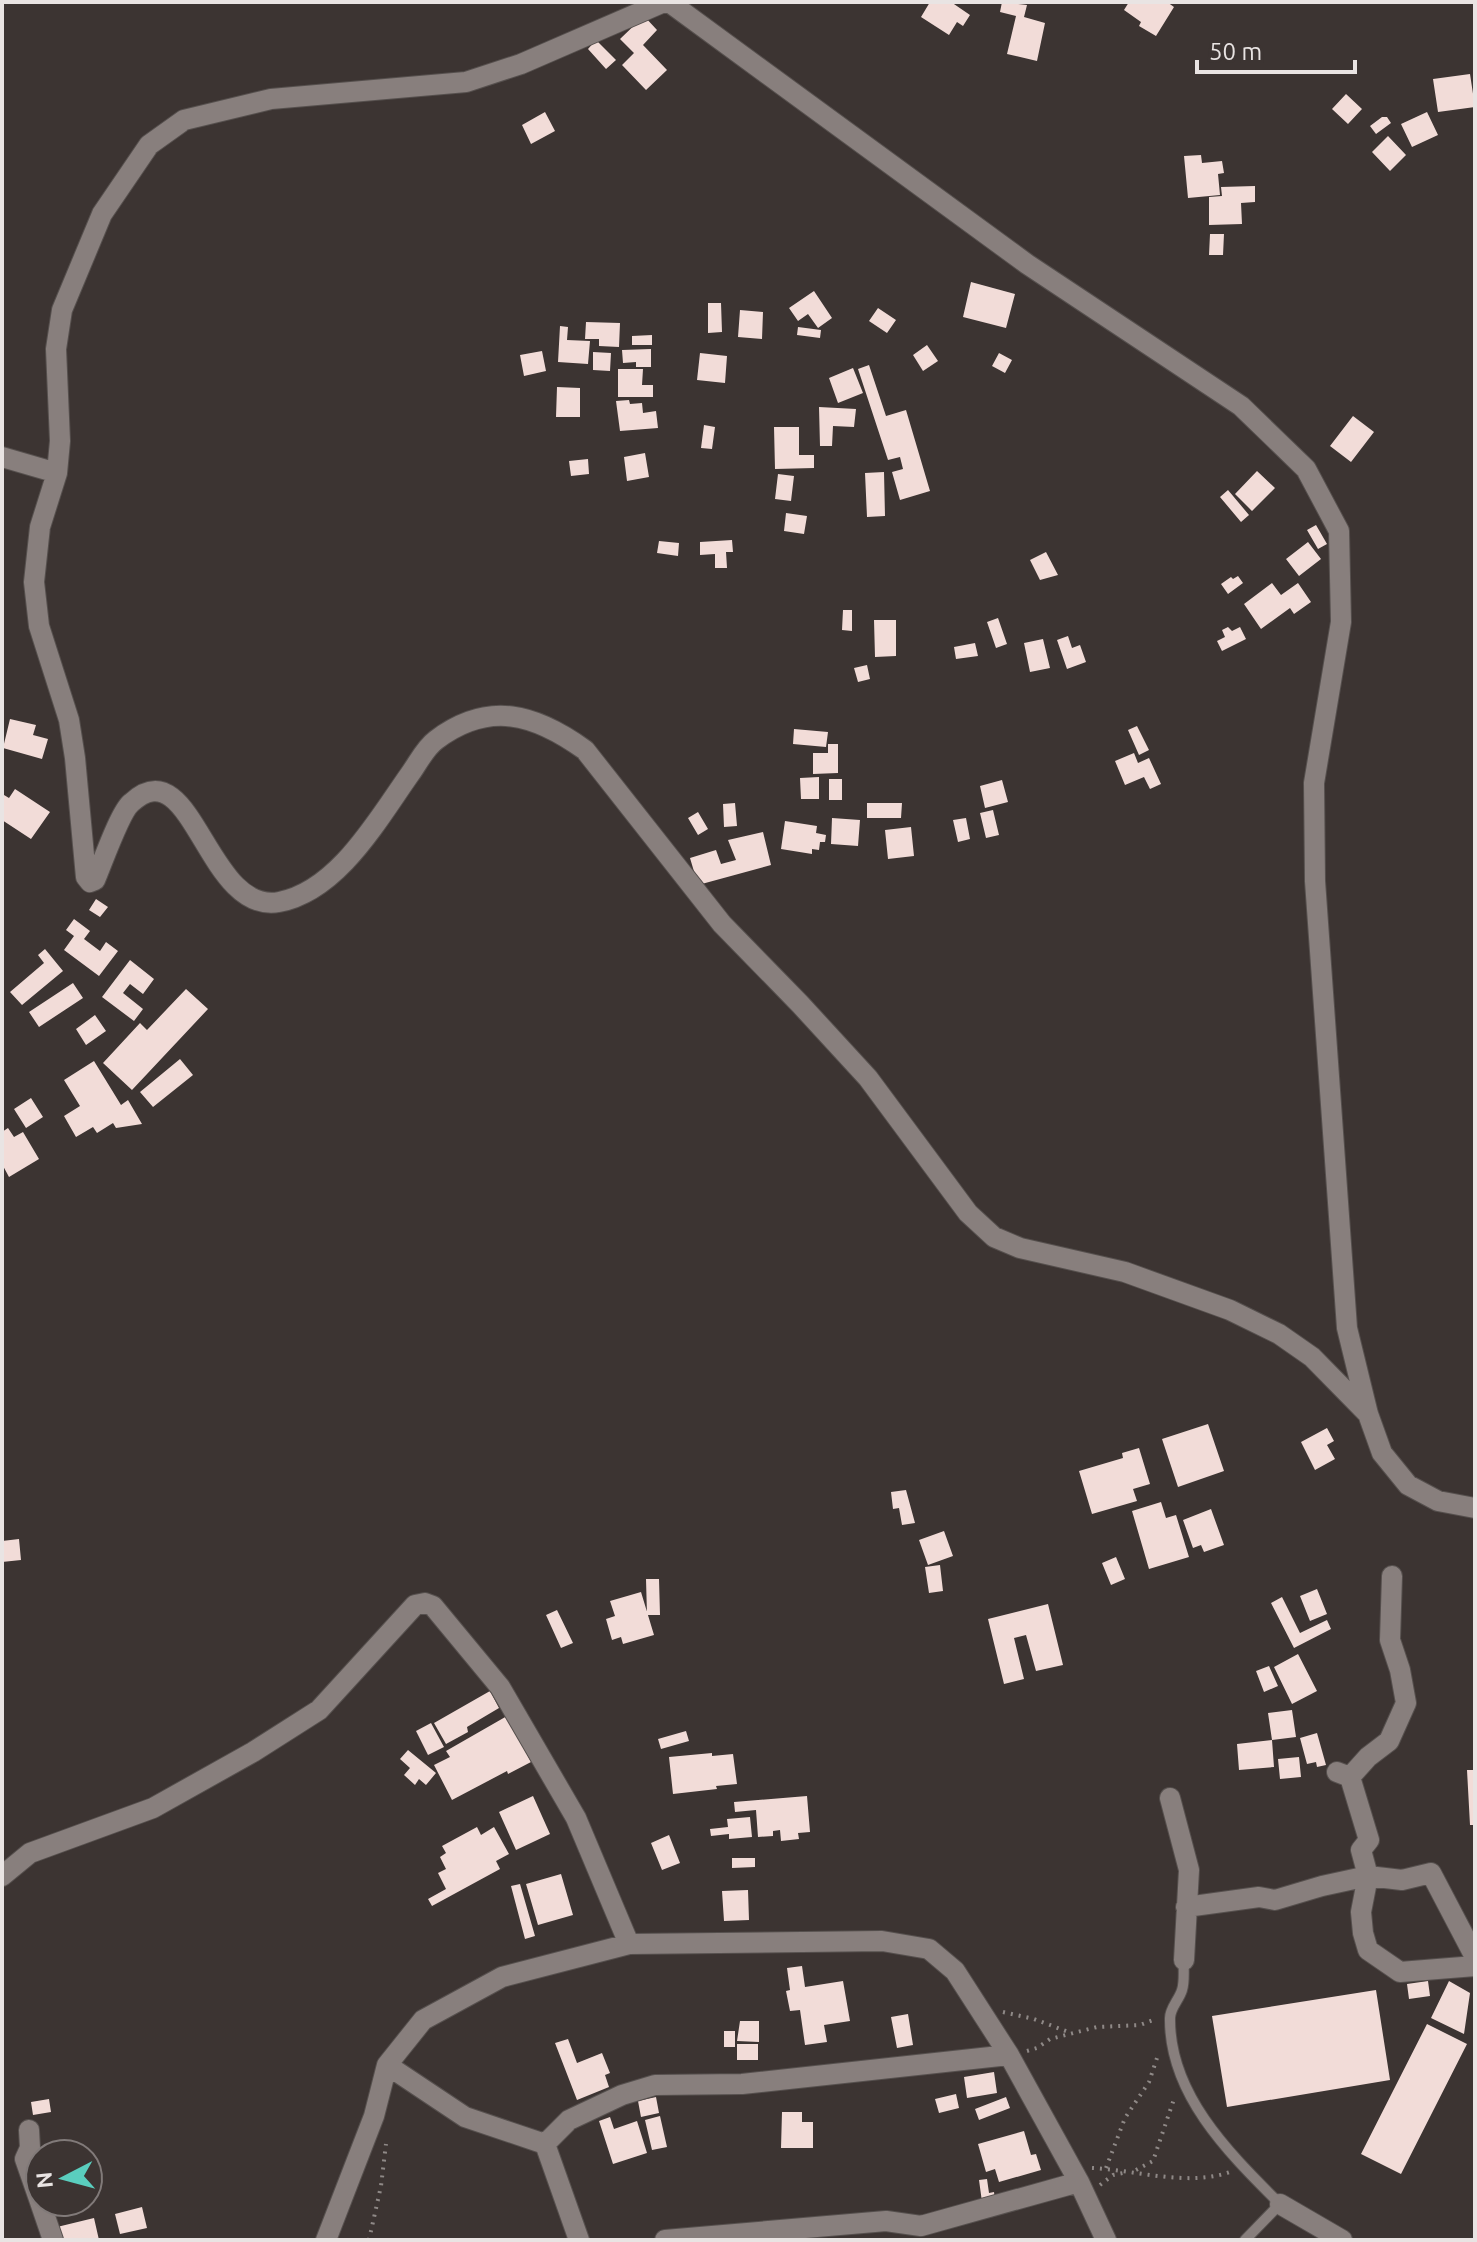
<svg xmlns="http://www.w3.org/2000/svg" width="1477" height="2242" font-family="Ubuntu,sans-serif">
	<rect width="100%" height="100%" fill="#3c3432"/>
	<path fill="#f2dcd8" d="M930 2H951L970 15 963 26 957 22 949 35 921 17Z
		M1002 2 1027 5 1024 17 1045 23 1037 61 1007 54 1016 16 1000 12Z
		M1129 2H1167L1174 7 1156 36 1139 26 1141 22 1124 10Z
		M644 16 657 30 643 45 667 70 646 90 622 65 634 53 620 39Z
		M596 40 616 60 606 69 588 49Z
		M1470 74 1475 107 1438 112 1433 79Z
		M1346 94 1362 109 1348 124 1332 109Z
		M545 112 555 131 531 144 522 125Z
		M1427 112 1438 135 1412 147 1401 124Z
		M1382 117H1387L1391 123 1376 134 1370 126Z
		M1388 136 1406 155 1390 171 1372 152Z
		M1201 155 1202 163 1222 161 1224 173 1218 174 1220 195 1188 198 1184 156Z
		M1255 186V202L1241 203 1242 224 1209 225V197L1222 196 1221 187Z
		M1210 234H1224L1223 255H1209Z
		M971 282 1015 294 1006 328 963 317Z
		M814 291 832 318 818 328 808 314 798 321 789 308Z
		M708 303H721L722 332 708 333Z
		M878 308 896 320 887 333 869 321Z
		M740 310 763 312 762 339 738 337Z
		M586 322 620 323 619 347 599 346V339H585Z
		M560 326 568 327 567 340 590 341 588 364 558 362Z
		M798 327 821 330 820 338 797 335Z
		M652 335V345H632V336Z
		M927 345 938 361 923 371 913 355Z
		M651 349V367H636V362L623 363 622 350Z
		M542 351 546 371 524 376 520 355Z
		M593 352 611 353 610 371 593 370Z
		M700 353 727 356 725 383 697 380Z
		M999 353 1012 360 1005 373 992 366Z
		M869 365 886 416 906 410 930 491 900 500 892 472 903 469 900 457 888 460 858 369Z
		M853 368 863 393 838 403 829 378Z
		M618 369H643L642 385H653V397H618Z
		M557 387 580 388V417H556Z
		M629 400 630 404 642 403 643 413 656 411 658 428 620 431 616 401Z
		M819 407 856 409 854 427 833 426 832 446H820Z
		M1353 416 1374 432 1351 462 1330 446Z
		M704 425 715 427 712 449 701 448Z
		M774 427H799V455H814V468L775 469Z
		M645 453 649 477 627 481 624 457Z
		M588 459 589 474 571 476 569 461Z
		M1257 471 1275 488 1252 511 1235 494Z
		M884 472 885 516 867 517 865 473Z
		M778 474 794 476 791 501 775 499Z
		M1228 490 1249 515 1241 522 1220 497Z
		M786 513 807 516 804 534 784 531Z
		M1316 525 1327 544 1318 549 1307 530Z
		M732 540 733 552H726L727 568H715V554L700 555V542Z
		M659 541 679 543 678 556 657 553Z
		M1308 542 1321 559 1299 576 1286 559Z
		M1046 552 1058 575 1040 580 1030 560Z
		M1238 576 1243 583 1228 594 1221 584 1231 577 1233 579Z
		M1272 583 1281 595 1298 583 1311 602 1294 614 1290 608 1261 629 1244 604Z
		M843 610H852V631L842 630Z
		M998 618 1007 644 996 648 987 622Z
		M874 620H896V656L875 657Z
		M1228 627 1232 631 1240 627 1246 639 1222 651 1217 641 1225 637 1222 630Z
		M1068 636 1072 648 1080 645 1086 662 1067 669 1057 640Z
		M1043 639 1050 668 1030 672 1024 643Z
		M975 643 978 656 956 659 954 647Z
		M867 665 870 679 858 682 854 668Z
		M10 719 36 725 33 735 48 739 42 759 3 748Z
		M1137 726 1149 750 1139 755 1128 730Z
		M794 729 828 732 826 747 793 744Z
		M828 744H838V773L813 774V753H828Z
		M1134 753 1138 763 1149 758 1161 784 1150 789 1144 777 1125 785 1115 761Z
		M819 777V799H801L800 778Z
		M829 779H842V800H829Z
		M1002 780 1008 802 985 808 980 786Z
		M15 789 50 812 31 839 2 820V798L4 795 9 798Z
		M735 803 737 826 724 827 723 804Z
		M867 803H902L901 818H867Z
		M993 810 999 835 986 838 980 813Z
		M698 812 708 829 698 835 688 818Z
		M832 818 860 820 858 846 831 844Z
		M966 818 970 839 958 842 953 820Z
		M785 821 817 826 816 833 826 835 825 842H820L819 850 812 849V854L781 849Z
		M911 827 914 856 888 859 885 830Z
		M763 832 771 865 698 885 690 858 716 850 721 864 736 860 728 840Z
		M96 899 108 907 100 917 89 910Z
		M74 919 90 931 84 939 100 951 106 942 118 951 99 976 64 950 74 936 66 930Z
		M45 949 63 971 22 1005 10 992 44 963 38 955Z
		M130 960 154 979 143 994 130 984 123 993 143 1009 134 1021 102 997Z
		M73 983 83 998 39 1027 29 1012Z
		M186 989 208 1009 132 1090 103 1063 140 1023 147 1030Z
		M95 1015 106 1031 86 1045 76 1029Z
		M180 1059 193 1075 153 1107 140 1092Z
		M94 1061 121 1105 128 1100 142 1124 116 1128 113 1123 97 1133 93 1127 76 1137 64 1116 80 1106 64 1080Z
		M31 1098 43 1117 26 1128 14 1109Z
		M8 1128 14 1137 23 1132 39 1159 9 1177 2 1164V1132Z
		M1208 1424 1224 1471 1178 1487 1162 1439Z
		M1327 1428 1334 1441 1327 1445 1335 1459 1315 1470 1301 1442Z
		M1139 1448 1150 1484 1133 1489 1137 1501 1092 1514 1079 1471 1123 1458 1122 1453Z
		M906 1490 915 1523 902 1525 899 1508 893 1509 891 1492Z
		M1161 1502 1166 1518 1176 1515 1189 1557 1149 1569 1132 1511Z
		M1211 1509 1224 1545 1204 1552 1201 1545 1193 1548 1183 1520Z
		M944 1531 953 1556 928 1565 919 1540Z
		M19 1539 21 1560 2 1562V1541Z
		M1116 1557 1125 1579 1111 1585 1102 1563Z
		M940 1565 943 1591 929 1593 925 1567Z
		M646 1579H659L660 1615H647Z
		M1317 1589 1327 1614 1310 1621 1300 1596Z
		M641 1592 654 1635 623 1644 621 1637 612 1640 606 1619 615 1616 610 1601Z
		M1282 1597 1300 1633 1327 1620 1331 1629 1294 1648 1271 1603Z
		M1048 1604 1063 1665 1036 1671 1026 1635 1014 1638 1024 1679 1004 1684 988 1619Z
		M557 1610 573 1643 561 1648 546 1615Z
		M1298 1654 1317 1691 1292 1704 1274 1667Z
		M1269 1666 1278 1686 1264 1692 1256 1671Z
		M490 1691 499 1708 467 1727 468 1732 446 1744 434 1723Z
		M1292 1710 1296 1737 1272 1740 1268 1713Z
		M507 1716 531 1762 508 1774 507 1771 452 1800 434 1765 450 1757 446 1751Z
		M431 1723 444 1747 428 1755 416 1731Z
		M686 1731 689 1741 661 1749 658 1739Z
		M1317 1733 1326 1765 1317 1767 1316 1762 1307 1764 1300 1738Z
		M1272 1740 1274 1767 1239 1770 1237 1744Z
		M408 1750 436 1773 426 1785 419 1779 415 1785 404 1775 410 1768 400 1759Z
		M712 1753V1756L733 1754 737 1784 716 1786 717 1789 673 1794 669 1757Z
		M1299 1757 1301 1777 1280 1779 1278 1759Z
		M1467 1770H1475V1825H1470Z
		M533 1796 550 1834 516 1850 499 1812Z
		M807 1796 810 1832 798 1833 799 1839 781 1841 780 1830 773 1831V1836L758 1837 756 1810 735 1812 734 1802Z
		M750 1817 752 1837 729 1839V1834L711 1836 710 1829 728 1827 727 1819Z
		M477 1827 481 1835 494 1827 509 1854 496 1861 500 1869 432 1906 428 1899 446 1889 438 1873 446 1869 440 1857 446 1853 442 1846Z
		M669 1835 680 1863 662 1870 651 1843Z
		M732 1858H755V1867L732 1868Z
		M561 1874 573 1915 538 1925 526 1884Z
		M520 1884 535 1936 525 1939 511 1886Z
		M748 1890 749 1920 724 1921 722 1891Z
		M802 1966 805 1987 843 1981 850 2021 824 2025 827 2042 805 2045 800 2010 790 2011 786 1991 790 1990 787 1968Z
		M1428 1981 1430 1996 1409 1999 1407 1984Z
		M1449 1981 1470 1993 1464 2034 1431 2018Z
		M1376 1990 1390 2080 1227 2107 1212 2016Z
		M908 2014 913 2045 897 2048 891 2017Z
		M740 2021H759V2042L737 2041Z
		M1427 2024 1467 2044 1401 2174 1361 2154Z
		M724 2031H735V2047H724Z
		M568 2039 577 2063 602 2053 610 2073 605 2075 609 2087 577 2100 555 2043Z
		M737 2044H758V2060H737Z
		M994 2072 997 2093 967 2098 964 2077Z
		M956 2094 959 2108 939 2113 935 2099Z
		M656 2097 659 2113 641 2117 638 2101Z
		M1006 2097 1010 2108 979 2120 975 2109Z
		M49 2099 51 2112 33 2115 31 2102Z
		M782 2112H802V2122H813V2148H781Z
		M660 2116 667 2147 652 2150 645 2120Z
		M610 2117 614 2129 637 2121 647 2153 613 2164 599 2121Z
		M1024 2131 1031 2155 1036 2154 1041 2170 999 2182 995 2169 986 2172 978 2144Z
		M987 2179 989 2193 994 2192 995 2200 982 2202 979 2180Z
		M48 2202H84L85 2206 52 2216Z
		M142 2207 147 2228 120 2234 115 2214Z
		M94 2218 99 2240H60L57 2227Z"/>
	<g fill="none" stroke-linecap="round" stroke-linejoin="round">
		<defs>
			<path id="lane" d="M1184 1960C1183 1969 1185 1981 1182 1990 1179 2000 1170 2008 1170 2018 1169 2095 1230 2154 1280 2204L1245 2240"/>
			<path id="street" d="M664 2 521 64 466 82 271 99 184 120 149 145 102 214 62 310 56 349 60 441 57 473 40 527 34 582 39 626 69 720 75 758 86 877 90 882 95 880C102 864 120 812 131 803 193 746 206 915 279 902 338 891 378 819 410 774 418 763 425 748 436 740 489 700 535 714 585 750L722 924 800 1004 868 1078 968 1213 994 1237 1020 1248 1125 1272 1230 1310 1279 1334 1312 1357 1368 1414
				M669 2 1027 264 1241 406 1306 469 1339 531 1341 622 1314 783 1315 881 1347 1328 1368 1414 1382 1453 1408 1485 1438 1501 1475 1508
				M2 457 57 473
				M1337 1772 1350 1777 1369 1840 1361 1850 1368 1876 1361 1912 1363 1933 1368 1950 1400 1972 1475 1966
				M1350 1777 1368 1757 1389 1741 1406 1703 1400 1670 1390 1640 1392 1576
				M1170 1798 1189 1870 1184 1960
				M2 1876 30 1853 153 1808 253 1752 319 1710 415 1605 425 1603 433 1606 500 1687 576 1818 629 1944
				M1186 1907 1259 1897 1275 1900 1322 1886 1368 1876 1402 1880 1431 1873 1475 1957
				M387 2065 465 2117 545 2144 579 2240
				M29 2130 30 2148 25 2159 40 2202
				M545 2144 569 2120 622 2095 655 2085 742 2084 1009 2055
				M40 2202 53 2240
				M1280 2204 1342 2240
				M326 2240 374 2116 387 2065 423 2020 502 1977 629 1944 882 1941 929 1949 955 1971 1009 2055 1079 2182 1106 2240
				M665 2240 886 2221 921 2226 1079 2182"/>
		</defs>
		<use href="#lane" stroke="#56504e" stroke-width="12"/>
		<use href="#street" stroke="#56504e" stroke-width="22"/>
		<path stroke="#8f8987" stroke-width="4" stroke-dasharray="2 6" stroke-linecap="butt" d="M1003 2012 1034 2019 1071 2033
			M1027 2051 1037 2048 1050 2039 1097 2027 1140 2025 1156 2019
			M1092 2168C1136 2170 1187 2187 1230 2172
			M1106 2168 1125 2118 1149 2082 1158 2055
			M1136 2170 1153 2161 1175 2096
			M1100 2185 1113 2175 1128 2172
			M369 2240 381 2186 386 2144"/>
		<use href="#lane" stroke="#887f7d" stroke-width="10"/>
		<use href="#street" stroke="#887f7d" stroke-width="20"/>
	</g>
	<rect width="1477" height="2242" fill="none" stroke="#e9e4e3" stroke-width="8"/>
	<g transform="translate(64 2178) rotate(264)"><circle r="38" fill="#3c3432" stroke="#817a79" stroke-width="2"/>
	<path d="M0-6L14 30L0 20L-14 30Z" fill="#5acebe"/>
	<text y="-12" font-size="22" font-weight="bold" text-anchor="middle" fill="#e9e4e3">N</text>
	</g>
	<path d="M1197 60v12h158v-12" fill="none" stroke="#e9e4e3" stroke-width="4"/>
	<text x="1209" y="60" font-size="24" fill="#e9e4e3" stroke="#3c3432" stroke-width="6" paint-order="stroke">50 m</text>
</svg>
